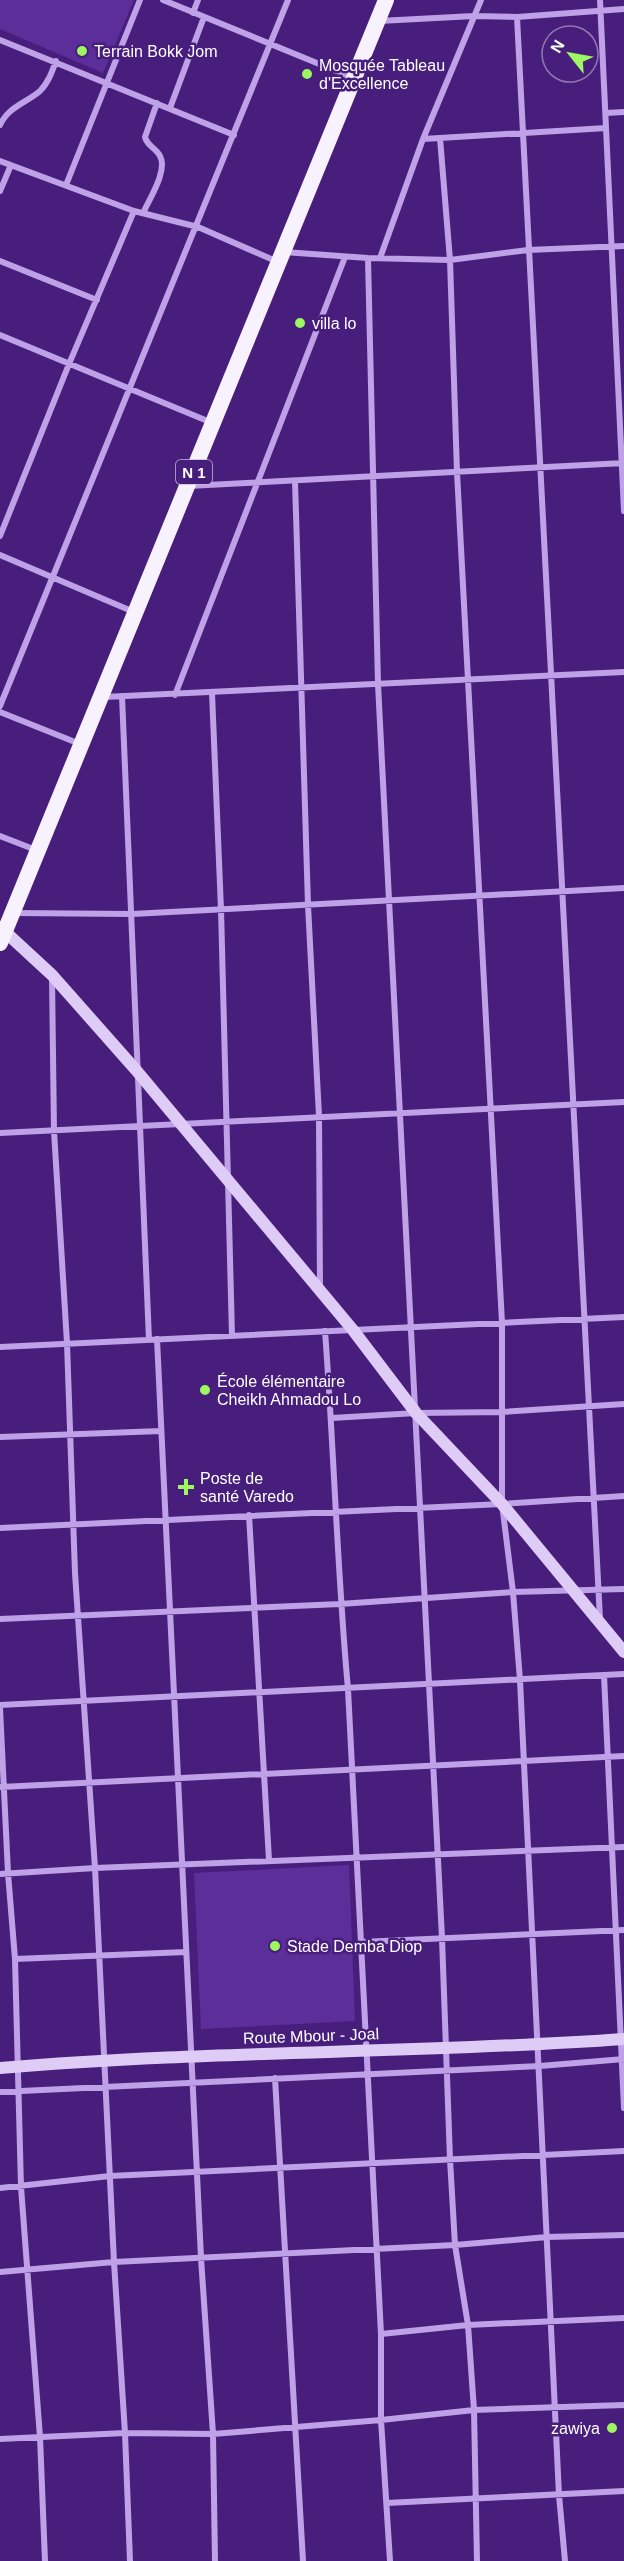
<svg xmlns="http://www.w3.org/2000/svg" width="624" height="2561" font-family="Helvetica,sans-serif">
	<rect width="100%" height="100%" fill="#481e7c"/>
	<path fill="#5c2e99" d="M0 0H134L103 73 0 29Z
		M349 1865 355 2021 201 2029 194 1873Z"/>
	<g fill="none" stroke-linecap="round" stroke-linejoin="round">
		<path stroke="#bfa1e7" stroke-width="6" d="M163 0 351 77
			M600 0 624 511
			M193 13 198 0
			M517 17 600 1619
			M379 21 474 16 517 17 624 9
			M0 40 234 135
			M170 108 204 17
			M606 113 624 112
			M0 125C8 107 26 103 40 91 48 83 52 72 56 61
			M440 138 450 260 457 472 502 1323V1504L513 1592 520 1680 559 2495 565 2561
			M423 139 606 128
			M0 161 134 211 198 227 278 262
			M66 185 140 0
			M0 191 11 165
			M144 211C150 198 168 170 160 156 156 148 147 146 145 137L157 103
			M284 252 368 258 450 260 528 250 624 246
			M368 258 378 684 442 1938 450 2159 455 2245 468 2325 474 2410 477 2561
			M380 258 423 139 481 0
			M0 261 97 300
			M0 335 210 422
			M295 481 308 905 319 1116 320 1289
			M188 486 624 463
			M0 536 69 364 134 211
			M0 555 134 612
			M212 693 221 909 232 1336
			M175 695 345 257
			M122 696 149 1340
			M104 697 624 672
			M0 706 288 0
			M0 712 80 744
			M0 836 36 850
			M13 913 132 914 624 888
			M52 977 54 1131 67 1343 75 1573 95 1868 114 2262 125 2433 130 2561
			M0 1133 624 1102
			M325 1331C334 1450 337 1570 348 1689L381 2334V2420L390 2561
			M157 1339 201 2258 213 2434 215 2561
			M0 1347 624 1317
			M332 1418 416 1413 502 1412 624 1404
			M0 1437 161 1431
			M249 1515 269 1860
			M0 1528 502 1504 624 1496
			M0 1619 340 1604 513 1592 624 1589
			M604 1675 624 2108
			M0 1705 624 1674
			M0 1708 8 1873 15 1959 21 2187 40 2437 45 2561
			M1 1787 624 1756
			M0 1874 95 1868 624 1847
			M361 1942 624 1930
			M15 1959 186 1952
			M275 2078 303 2561
			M0 2092 540 2066 624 2059
			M0 2188 110 2176 624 2151
			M0 2272 114 2262 455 2245 547 2237 624 2235
			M381 2334 468 2325 624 2318
			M0 2439 125 2433 213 2434 381 2420 474 2410 624 2405
			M387 2503 624 2491"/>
		<path stroke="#decbf6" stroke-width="12" d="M0 927 52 975 136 1070 353 1330 416 1413 502 1504 624 1652
			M0 2068C207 2050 416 2054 624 2039"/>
		<path stroke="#f8f1fe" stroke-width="16" d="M0 943 386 0"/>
	</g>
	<g fill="#9ef660" stroke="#481e7c" stroke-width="2">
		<circle cx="82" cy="51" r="6"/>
		<circle cx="307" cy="74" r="6"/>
		<circle cx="300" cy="323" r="6"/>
		<circle cx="205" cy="1390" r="6"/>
		<path d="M183 1478h6v6h6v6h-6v6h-6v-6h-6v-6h6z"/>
		<circle cx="275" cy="1946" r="6"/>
		<circle cx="612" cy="2428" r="6"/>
	</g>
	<g text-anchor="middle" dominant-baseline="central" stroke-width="5" stroke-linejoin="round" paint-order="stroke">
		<rect fill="#481e7c" stroke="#c8bcd8" stroke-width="1.5" x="176" y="460" width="36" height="24" rx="4.5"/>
		<g font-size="15" font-weight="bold" fill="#fff">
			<text x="194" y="472">N 1</text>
		</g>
		<g font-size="16" fill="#fff" stroke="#481e7c" text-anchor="start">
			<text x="94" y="51">Terrain Bokk Jom</text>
			<text x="319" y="65">Mosquée Tableau<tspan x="319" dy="18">d'Excellence</tspan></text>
			<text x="312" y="323">villa lo</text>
			<text x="217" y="1381">École élémentaire<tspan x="217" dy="18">Cheikh Ahmadou Lo</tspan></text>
			<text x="200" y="1478">Poste de<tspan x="200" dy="18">santé Varedo</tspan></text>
			<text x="287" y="1946">Stade Demba Diop</text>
			<text x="600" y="2428" text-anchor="end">zawiya</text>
		</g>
		<g font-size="16" fill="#fff" stroke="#481e7c">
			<text transform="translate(311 2036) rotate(-2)">Route Mbour - Joal</text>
		</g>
	</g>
	<g transform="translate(570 54) rotate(301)"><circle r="28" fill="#481e7c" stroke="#9178b0" stroke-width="1.5"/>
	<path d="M0-4.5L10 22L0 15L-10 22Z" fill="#9ef660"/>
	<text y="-9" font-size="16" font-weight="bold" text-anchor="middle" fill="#ffffff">N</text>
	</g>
</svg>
